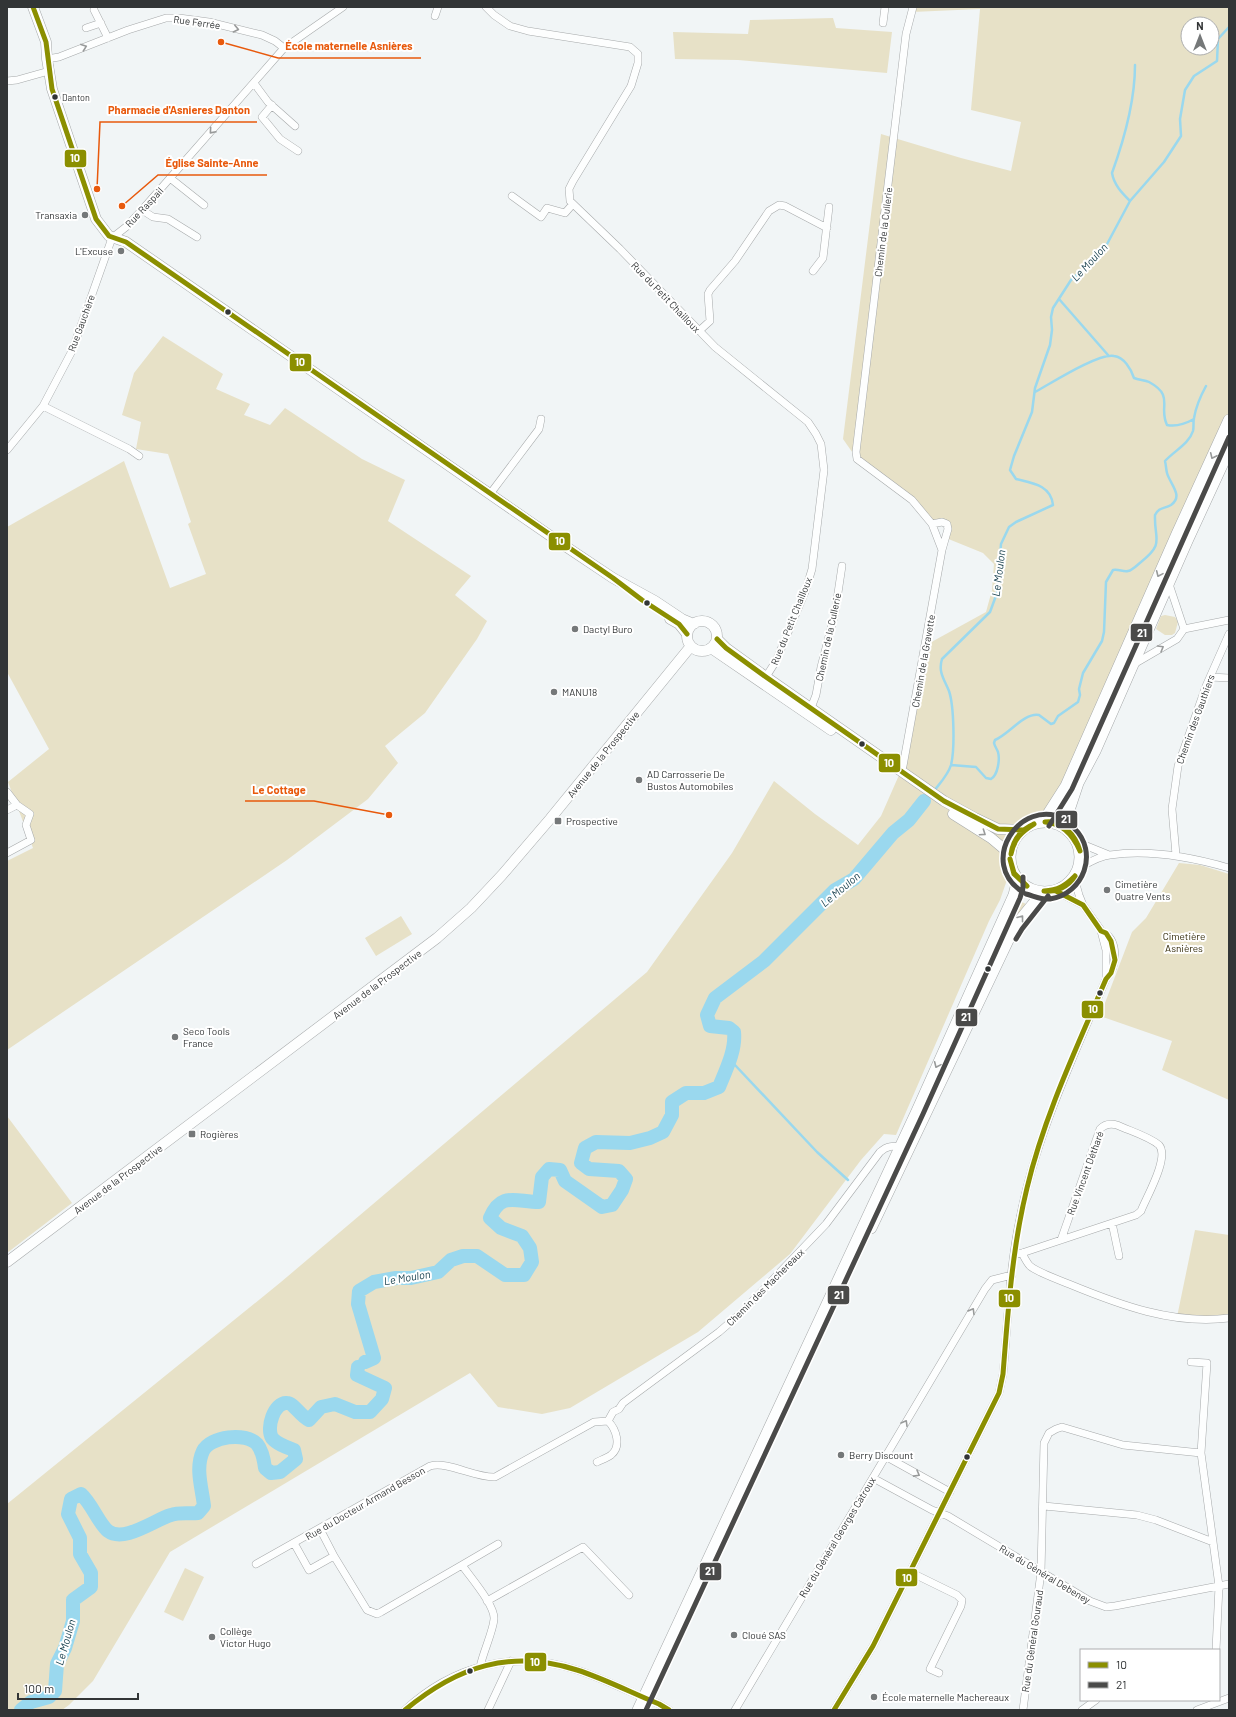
<svg xmlns="http://www.w3.org/2000/svg" width="1236" height="1717" font-family="Barlow,sans-serif">
	<rect width="100%" height="100%" fill="#f1f5f6"/>
	<path fill="#e7e1c7" fill-rule="evenodd" d="M913 7H1229V420L1075 766 1043 822C1039 823 1034 823 1030 824 1015 830 1010 850 1011 864L1004 868 1008 877 1000 900 989 921 896 1135 884 1134 861 1160 790 1254 698 1332 570 1408 542 1414 498 1407 470 1373 170 1552 93 1681 69 1705 62 1710H7V1504L281 1282 647 972 732 853 774 781 815 814 858 845 881 816 903 766 926 645 986 612 992 590 994 564 983 553 946 538 947 524H932L928 518 857 459 843 439 881 134 961 158 1011 171 1021 122 971 110 980 9 912 12ZM1188 24H1212V48H1188Z
		M833 18 836 28 892 32 887 73 738 60 675 59 673 32 748 34 750 20Z
		M163 336 223 374 216 389 250 404 244 415 270 425 285 408 362 459 405 480 388 521 471 576 455 595 487 621 477 639 425 713 385 746 398 763 368 799 287 860 7 1050V861L33 848 8 782 49 749 7 672V527L124 461 170 588 206 574 188 524 191 522 168 454 136 449 141 422 122 415 134 373Z
		M1165 615 1175 617 1178 622 1175 633 1172 635H1165L1156 629 1161 616Z
		M1074 783 1065 823 1050 818Z
		M1179 863 1200 865 1229 874V1100L1162 1070 1172 1041 1100 1016 1132 932 1146 918Z
		M1016 899 1026 904 1004 937 1001 935Z
		M401 916 412 934 376 956 365 938Z
		M7 1116 72 1203 7 1253Z
		M1195 1230 1229 1235V1318L1177 1317Z
		M185 1568 204 1577 183 1621 164 1612Z"/>
	<g fill="none" stroke-linecap="round" stroke-linejoin="round">
		<path stroke="#9ad8ee" stroke-width="2.5" d="M1130 201C1122 193 1114 185 1112 173 1124 140 1135 101 1135 65
			M1059 299 1108 355
			M1035 392C1050 384 1098 353 1114 356 1124 357 1131 369 1134 378 1139 380 1145 380 1149 382 1175 396 1158 407 1167 425 1177 427 1185 424 1194 419
			M951 765 976 767 986 778 991 779C998 775 1000 759 998 752 997 749 995 747 994 743L995 740C1009 734 1025 712 1039 715L1051 724 1054 723 1058 716 1078 702 1080 695 1079 689 1083 673 1102 641 1104 632 1106 582 1113 570C1119 569 1123 572 1128 571 1133 570 1137 565 1141 562 1165 543 1154 540 1155 515 1159 507 1164 509 1171 505 1184 496 1170 484 1167 473 1166 469 1166 465 1165 461 1174 451 1189 444 1193 431 1194 427 1193 422 1194 418 1196 406 1200 397 1206 386
			M934 791C940 783 948 775 951 765 955 749 954 706 949 691 944 679 938 672 942 659L990 612 997 593 1001 544 1009 527 1016 522 1053 505C1051 485 1032 483 1016 479L1010 470 1014 456 1032 412 1035 388 1050 345 1052 330 1051 317 1053 308 1071 280 1095 259 1106 246 1130 201 1164 162 1181 136 1180 119 1185 90 1194 76 1217 61 1218 39 1229 27
			M924 801 930 794
			M729 1061 734 1064 817 1152 848 1180"/>
		<path stroke="#9ad8ee" stroke-width="14" d="M365 1362 374 1358 358 1304 359 1291 374 1282 396 1278H411L438 1272 451 1260 463 1256H477L505 1275H524L532 1262 530 1248 522 1236 501 1228 490 1218C501 1191 516 1202 539 1202L542 1177 549 1169 560 1170 565 1181 602 1207 612 1205 622 1190 626 1179 619 1171 589 1169 581 1163 585 1148 596 1142 630 1143 650 1138 663 1132 672 1115V1102L686 1093H704L719 1087C726 1070 736 1050 734 1032L729 1028 710 1026 707 1015 715 998 764 961 835 890 854 879 893 833 909 820 924 801
			M21 1710 31 1702 49 1697 55 1691 57 1664 65 1648 73 1621V1600L91 1587V1573L80 1554V1538L68 1514 71 1499 81 1494C92 1504 99 1524 108 1531 124 1543 154 1520 171 1515 179 1512 190 1514 198 1513L204 1506C202 1488 195 1468 203 1451 210 1436 246 1432 257 1444 262 1450 264 1460 265 1468L271 1473 280 1472 296 1459 294 1450C286 1447 277 1444 272 1438 266 1428 274 1402 287 1403 294 1403 300 1416 309 1420L321 1407 335 1404 355 1412H370L382 1399 385 1388 357 1375 358 1367"/>
		<defs>
			<path id="minor" d="M486 7 494 15 510 26 528 31 630 47 638 54V63L631 86 573 181 569 189 570 201 620 249 715 347 808 422 816 434 821 444 824 470 812 569 805 592 776 661 764 680
				M94 10 108 38
				M435 16 438 7
				M883 23 885 7
				M86 28 101 23
				M47 59 59 57 128 30 166 18H179L209 22 262 35 275 41 284 48
				M7 81 17 80 49 71
				M254 83 268 102 295 126
				M272 105 262 117 280 139 298 151
				M170 178 204 205
				M512 196 541 217 547 208 565 213 572 205
				M142 210 153 217 168 219 197 237
				M813 271 823 258 829 207
				M699 331 710 321 708 294 710 290 735 261 769 211 779 205 785 206 827 228
				M43 406 129 449 139 456
				M7 450 43 406 72 351 112 238 126 227 142 210 284 48 343 7
				M490 494 539 429 541 419
				M932 524 942 522 947 524 948 529 942 550
				M1169 584 1184 629
				M1184 629 1229 620
				M1134 664 1177 639 1184 629
				M1210 677 1229 678
				M811 708 816 695 821 667 835 613 842 566
				M900 771 903 766 942 550 932 524 912 500 857 459 856 452 906 34 913 7
				M7 792 17 805 30 814 26 825 31 840 7 853
				M7 810 17 805
				M1077 842 1109 855
				M1176 855 1172 809 1178 766 1206 686 1229 634
				M1079 868C1088 863 1099 856 1110 855 1150 849 1191 857 1229 868
				M1074 877 1079 895 1083 905 1103 933
				M1056 891 1083 905
				M1101 931 1106 950V979
				M1112 1223 1119 1256
				M1022 1253C1024 1257 1027 1263 1030 1266 1037 1272 1059 1280 1069 1284 1120 1305 1173 1325 1229 1318
				M1014 1254 1022 1253 1136 1215 1141 1211C1146 1198 1170 1157 1159 1145 1148 1136 1130 1131 1117 1125 1110 1123 1105 1124 1100 1129L1061 1240
				M1191 1362 1207 1363 1201 1453
				M608 1421 613 1412 619 1409 623 1403 719 1332 741 1313 826 1224 880 1152C888 1145 893 1146 903 1147
				M885 1456 950 1492
				M597 1462C601 1460 607 1458 611 1455 622 1446 616 1429 608 1421
				M873 1478 932 1510 948 1516 1090 1601 1106 1607 1115 1606 1229 1584
				M1044 1506 1137 1515 1156 1520 1213 1542
				M320 1529 334 1556 367 1610 377 1614 381 1612 462 1565C470 1577 495 1605 494 1619 493 1632 483 1652 480 1667
				M294 1543 309 1570 334 1556
				M256 1564 430 1466C448 1461 475 1478 495 1477L594 1422 608 1421
				M462 1565 498 1544
				M910 1572 957 1595 962 1600 961 1606 930 1669 939 1673
				M487 1601 583 1547 629 1595
				M405 1710C452 1666 514 1649 577 1670 605 1679 631 1693 659 1704L669 1710
				M488 1710 511 1661
				M735 1710 985 1289 992 1280 1012 1275
				M834 1710 873 1646 999 1393 1003 1374C1008 1322 1009 1269 1020 1218 1036 1135 1074 1056 1106 979 1118 966 1119 939 1101 931
				M1023 1710 1041 1572 1044 1443 1049 1433 1056 1429 1062 1427 1123 1445 1201 1453 1219 1586 1216 1650
				M1082 1710 1096 1700
				M1197 1710 1229 1698"/>
			<path id="secondary" d="M33 7 46 42 47 59 52 89 96 219 109 236 126 242 562 544 613 578 655 601 682 619 694 624
				M670 619 679 624 687 634
				M687 636a15 15 0 1 1 30 0a15 15 0 1 1-30 0Z
				M717 639 726 648 766 677 944 801 975 818 998 829 1023 830
				M711 648 831 730
				M953 814 991 838 1010 854
				M7 1262 437 938 471 908 502 875 550 819 691 646"/>
			<path id="primary" d="M1010 857a35 35 0 1 1 70 0a35 35 0 1 1-70 0Z
				M1043 822 1066 786 1177 534 1229 420
				M1070 832 1069 810 1078 783 1095 751 1187 541 1229 450
				M871 1228 1011 934 1016 925 1043 892
				M638 1710 917 1111 1014 895 1016 887V877"/>
		</defs>
		<use href="#minor" stroke="#a6a9aa" stroke-width="8"/>
		<use href="#secondary" stroke="#a6a9aa" stroke-width="11"/>
		<use href="#primary" stroke="#a6a9aa" stroke-width="12"/>
		<use href="#minor" stroke="#fdfefe" stroke-width="7"/>
		<use href="#secondary" stroke="#fdfefe" stroke-width="10"/>
		<use href="#primary" stroke="#fdfefe" stroke-width="11"/>
		<defs>
			<path id="bus-1" d="M33 7 46 42 52 89 96 219 109 236 126 242 613 578 642 600 679 624 687 634
				M717 639 726 648 766 677 944 801 998 829 1023 830
				M1045 822C1063 823 1073 835 1080 851
				M1045 822C1062 819 1076 836 1080 851
				M1011 854C1013 840 1020 830 1034 824
				M1011 854C1014 839 1021 832 1034 824
				M1010 859 1014 873 1027 886
				M1010 859 1014 874 1027 886
				M1044 891C1056 893 1069 886 1075 876
				M1044 891C1058 890 1065 886 1075 876
				M405 1710C458 1666 510 1649 577 1670 605 1679 632 1693 659 1704L669 1710
				M834 1710 873 1646 999 1393 1003 1374C1008 1311 1012 1249 1027 1188 1044 1116 1077 1047 1106 979L1111 973 1115 960 1111 941 1106 933 1101 931 1083 905 1056 891"/>
			<path id="bus-2" d="M1049 826 1072 789 1229 437
				M1023 892C977 864 1019 796 1065 819 1069 821 1072 825 1074 828 1099 852 1084 894 1050 899 1042 900 1034 896 1026 894
				M1016 939 1022 929 1048 896
				M646 1710 923 1114 1020 898 1023 888V877"/>
		</defs>
		<use href="#bus-1" stroke="#fff" stroke-width="8"/>
		<use href="#bus-2" stroke="#fff" stroke-width="8"/>
		<use href="#bus-1" stroke="#8b8f00" stroke-width="5"/>
		<use href="#bus-2" stroke="#4a4a49" stroke-width="5"/>
	</g>
	<defs><path id="oneway-chevron" d="M-2-3.5L2.5 0L-2 3.5" fill="none" stroke-width="1.6" stroke-linecap="round" stroke-linejoin="round"/></defs>
	<g stroke="#989a9a">
		<use href="#oneway-chevron" transform="translate(236 29) rotate(13)"/>
		<use href="#oneway-chevron" transform="translate(84 47) rotate(-20)"/>
		<use href="#oneway-chevron" transform="translate(212 131) rotate(131)"/>
		<use href="#oneway-chevron" transform="translate(1213 456) rotate(115)"/>
		<use href="#oneway-chevron" transform="translate(1159 574) rotate(114)"/>
		<use href="#oneway-chevron" transform="translate(1161 648) rotate(-30)"/>
		<use href="#oneway-chevron" transform="translate(983 833) rotate(34)"/>
		<use href="#oneway-chevron" transform="translate(1021 918) rotate(-52)"/>
		<use href="#oneway-chevron" transform="translate(937 1065) rotate(114)"/>
		<use href="#oneway-chevron" transform="translate(972 1311) rotate(-59)"/>
		<use href="#oneway-chevron" transform="translate(905 1423) rotate(-60)"/>
		<use href="#oneway-chevron" transform="translate(917 1474) rotate(29)"/>
	</g>
	<g fill="#323536" stroke="#fff" stroke-width="1.5">
		<circle cx="55" cy="97" r="3.5"/>
		<circle cx="228" cy="312" r="3.5"/>
		<circle cx="647" cy="603" r="3.5"/>
		<circle cx="862" cy="744" r="3.5"/>
		<circle cx="988" cy="969" r="3.5"/>
		<circle cx="1100" cy="993" r="3.5"/>
		<circle cx="967" cy="1457" r="3.5"/>
		<circle cx="470" cy="1671" r="3.5"/>
	</g>
	<g fill="#757879" stroke="#fff" stroke-width="1.5">
		<circle cx="85" cy="215" r="4"/>
		<circle cx="121" cy="251" r="4"/>
		<circle cx="575" cy="629" r="4"/>
		<circle cx="554" cy="692" r="4"/>
		<circle cx="639" cy="780" r="4"/>
		<rect x="554" y="817" width="8" height="8" rx="2"/>
		<circle cx="1107" cy="890" r="4"/>
		<circle cx="175" cy="1037" r="4"/>
		<rect x="188" y="1130" width="8" height="8" rx="2"/>
		<circle cx="841" cy="1455" r="4"/>
		<circle cx="734" cy="1635" r="4"/>
		<circle cx="212" cy="1637" r="4"/>
		<circle cx="874" cy="1697" r="4"/>
	</g>
	<g text-anchor="middle" dominant-baseline="central" stroke-width="4" stroke-linejoin="round" paint-order="stroke">
		<g font-size="9" fill="#323536" stroke="#fff" text-anchor="start">
			<text x="62" y="97">Danton</text>
		</g>
		<g font-size="10" fill="#323536" stroke="#fff">
			<text transform="translate(197 22) rotate(8)">Rue Ferrée</text>
			<text transform="translate(144 207) rotate(-47)">Rue Raspail</text>
			<text transform="translate(883 232) rotate(-83)">Chemin de la Cullerie</text>
			<text transform="translate(666 297) rotate(46)">Rue du Petit Chailloux</text>
			<text transform="translate(81 323) rotate(-70)">Rue Gauchère</text>
			<text transform="translate(791 621) rotate(-68)">Rue du Petit Chailloux</text>
			<text transform="translate(828 637) rotate(-78)">Chemin de la Cullerie</text>
			<text transform="translate(923 661) rotate(-80)">Chemin de la Gravette</text>
			<text transform="translate(1195 719) rotate(-70)">Chemin des Gauthiers</text>
			<text transform="translate(603 754) rotate(-51)">Avenue de la Prospective</text>
			<text transform="translate(377 984) rotate(-37)">Avenue de la Prospective</text>
			<text transform="translate(1085 1173) rotate(-70)">Rue Vincent Détharé</text>
			<text transform="translate(118 1179) rotate(-37)">Avenue de la Prospective</text>
			<text transform="translate(765 1287) rotate(-45)">Chemin des Machereaux</text>
			<text transform="translate(365 1503) rotate(-30)">Rue du Docteur Armand Besson</text>
			<text transform="translate(837 1537) rotate(-59)">Rue du Général Georges Catroux</text>
			<text transform="translate(1045 1574) rotate(31)">Rue du Général Debeney</text>
			<text transform="translate(1032 1641) rotate(-82)">Rue du Général Gouraud</text>
		</g>
		<g font-size="10" fill="#323536" stroke="#fff" text-anchor="start">
			<text x="77" y="215" text-anchor="end">Transaxia</text>
			<text x="113" y="251" text-anchor="end">L'Excuse</text>
			<text x="583" y="629">Dactyl Buro</text>
			<text x="562" y="692">MANU18</text>
			<text x="647" y="774">AD Carrosserie De<tspan x="647" dy="12">Bustos Automobiles</tspan></text>
			<text x="566" y="821">Prospective</text>
			<text x="1115" y="884">Cimetière<tspan x="1115" dy="12">Quatre Vents</tspan></text>
			<text x="183" y="1031">Seco Tools<tspan x="183" dy="12">France</tspan></text>
			<text x="200" y="1134">Rogières</text>
			<text x="849" y="1455">Berry Discount</text>
			<text x="220" y="1631">Collège<tspan x="220" dy="12">Victor Hugo</tspan></text>
			<text x="742" y="1635">Cloué SAS</text>
			<text x="882" y="1697">École maternelle Machereaux</text>
		</g>
		<g font-size="10" fill="#312807" stroke="#fff">
			<text x="1184" y="936">Cimetière<tspan x="1184" dy="12">Asnières</tspan></text>
		</g>
		<g font-size="11" font-style="italic" fill="#18404e" stroke="#fff">
			<text transform="translate(1089 262) rotate(-47)">Le Moulon</text>
			<text transform="translate(998 573) rotate(-83)">Le Moulon</text>
			<text transform="translate(840 889) rotate(-40)">Le Moulon</text>
			<text transform="translate(407 1277) rotate(-9)">Le Moulon</text>
			<text transform="translate(65 1642) rotate(-74)">Le Moulon</text>
		</g>
	</g>
	<path fill="none" stroke="#e8590c" stroke-width="1.5" d="M221 42L278 58H421M97 189L100 122H257M122 206L158 175H267M389 815L314 801H245"/>
	<g fill="#e8590c" stroke="#fff" stroke-width="1.5">
		<circle cx="221" cy="42" r="4"/>
		<circle cx="97" cy="189" r="4"/>
		<circle cx="122" cy="206" r="4"/>
		<circle cx="389" cy="815" r="4"/>
	</g>
	<g font-size="11" text-anchor="middle" font-weight="bold" fill="#e8590c" stroke="#fff" stroke-width="4" stroke-linejoin="round" paint-order="stroke">
		<text x="349" y="50">École maternelle Asnières</text>
		<text x="179" y="114">Pharmacie d'Asnieres Danton</text>
		<text x="212" y="167">Église Sainte-Anne</text>
		<text x="279" y="794">Le Cottage</text>
	</g>
	<g stroke="#fff" stroke-width="1.5">
		<rect x="64" y="149" width="23" height="19" rx="4" fill="#8b8f00"/>
		<rect x="289" y="353" width="23" height="19" rx="4" fill="#8b8f00"/>
		<rect x="548" y="532" width="23" height="19" rx="4" fill="#8b8f00"/>
		<rect x="1130" y="623" width="23" height="19" rx="4" fill="#4a4a49"/>
		<rect x="878" y="753" width="23" height="20" rx="4" fill="#8b8f00"/>
		<rect x="1055" y="810" width="23" height="19" rx="4" fill="#4a4a49"/>
		<rect x="1081" y="1000" width="23" height="19" rx="4" fill="#8b8f00"/>
		<rect x="955" y="1008" width="23" height="19" rx="4" fill="#4a4a49"/>
		<rect x="827" y="1285" width="23" height="20" rx="4" fill="#4a4a49"/>
		<rect x="998" y="1289" width="23" height="19" rx="4" fill="#8b8f00"/>
		<rect x="699" y="1562" width="23" height="19" rx="4" fill="#4a4a49"/>
		<rect x="895" y="1568" width="23" height="19" rx="4" fill="#8b8f00"/>
		<rect x="524" y="1652" width="23" height="20" rx="4" fill="#8b8f00"/>
	</g>
	<g font-size="11" text-anchor="middle" font-weight="bold" fill="#fff">
		<text x="75" y="162">10</text>
		<text x="300" y="366">10</text>
		<text x="560" y="545">10</text>
		<text x="1142" y="637">21</text>
		<text x="889" y="767">10</text>
		<text x="1066" y="823">21</text>
		<text x="1093" y="1013">10</text>
		<text x="966" y="1021">21</text>
		<text x="839" y="1299">21</text>
		<text x="1009" y="1302">10</text>
		<text x="710" y="1575">21</text>
		<text x="907" y="1582">10</text>
		<text x="535" y="1666">10</text>
	</g>
	<rect width="1236" height="1717" fill="none" stroke="#323536" stroke-width="16"/>
	<rect x="1080" y="1649" width="140" height="52" fill="#ffffff" stroke="#adaeaf"/>
	<rect x="1088" y="1662" width="20" height="6" fill="#8b8f00" stroke="#adaeaf"/>
	<text x="1116" y="1669" font-size="12" fill="#323536">10</text>
	<rect x="1088" y="1682" width="20" height="6" fill="#4a4a49" stroke="#adaeaf"/>
	<text x="1116" y="1689" font-size="12" fill="#323536">21</text>
	<g transform="translate(1200 36)"><circle r="19" fill="#ffffff" stroke="#adaeaf"/>
	<path d="M0-3L7 15L0 10L-7 15Z" fill="#757879"/>
	<text y="-6" font-size="11" font-weight="bold" text-anchor="middle" fill="#323536">N</text>
	</g>
	<path d="M18 1693v6h120v-6" fill="none" stroke="#323536" stroke-width="2"/>
	<text x="24" y="1693" font-size="12" fill="#323536" stroke="#ffffff" stroke-width="3" paint-order="stroke">100 m</text>
</svg>
